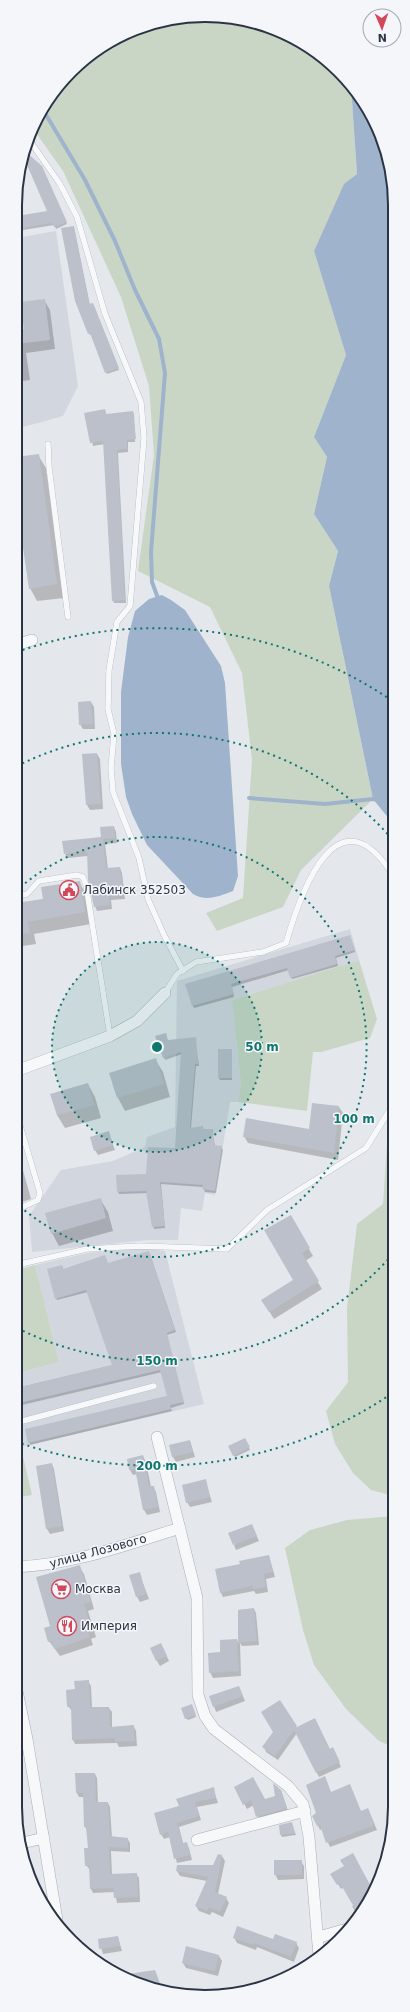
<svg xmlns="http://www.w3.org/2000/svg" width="410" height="2012" font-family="'DejaVu Sans',sans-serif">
	<rect width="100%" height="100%" fill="#e4e7ec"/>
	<path fill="#d2d6de" d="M56 231 78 386 63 416 16 429 17 238Z
		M350 929 359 960 232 1000 241 1085 238 1102H230L215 1195 205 1193 202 1211 181 1208 178 1240H147L32 1252 29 1216 61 1170 113 1161 145 1147 147 1137 175 1127 177 981Z
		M139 1248 165 1251 204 1404 20 1447 15 1422V1374L59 1362 35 1265 88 1253Z"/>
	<path fill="#c9d6c5" d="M230 17 289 35 340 71 351 86 357 174 344 185 314 251 346 355 314 437 327 457 314 514 338 551 329 586 373 799 301 870 283 907 217 931 206 913 243 898 252 760 242 673 210 607 138 571 154 455 149 386 121 297 63 171 34 130 40 110 89 54 156 22Z
		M359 960 377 1019 370 1038 321 1052H313L307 1111 238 1102 241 1085 232 1000Z
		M394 1132V1496L371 1490 353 1473 335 1444 326 1411 348 1382 347 1308 357 1224 383 1204 387 1144Z
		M35 1265 59 1362 15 1374 16 1270Z
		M15 1422 32 1495 15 1498Z
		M394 1516 393 1747 379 1741 346 1709 314 1665 303 1630 285 1548 310 1530 347 1520Z"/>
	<path fill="#9fb4cc" d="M351 86 376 121 395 192 394 825 373 799 329 586 338 551 314 514 327 457 314 437 346 355 314 251 344 184 357 174Z
		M162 595 171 600 185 610 221 666 225 683 238 876 233 891C220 896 206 902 193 894L147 845 132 814 126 797 121 764V692L128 637 135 611 149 599Z"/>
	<path fill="#0003" d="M43 170 67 224 56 229 54 225 17 231V217L48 212Z
		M74 227 90 305 94 306 119 370 107 374 92 335H90L89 333Z
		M44 300 50 310 55 349 26 353 30 380 16 382V331L25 330Z
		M105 410 106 415 133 412 134 414 135 442H128V452L118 453 126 603H114L113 600 105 444 93 446 86 414Z
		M38 455 46 468 64 598 37 601 30 588Z
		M91 702 94 707 95 729H83L80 724Z
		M97 754 100 759 103 809 90 810 87 805Z
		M114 827 116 832 117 843 105 844 108 869 120 868 122 873 125 899 111 900 112 909 97 911 95 906 88 856 67 858 65 854 102 838Z
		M79 882 86 894 91 924 34 934 36 944 16 947V904L44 899Z
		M351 939 355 952 336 958 338 966 292 979 289 970 232 987 234 997 194 1008 193 1006 187 985Z
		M156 1037 168 1041 195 1038 199 1066H196L191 1128H203L204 1130H212L215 1146 221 1147 223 1150 216 1193 205 1192 203 1187 161 1184 165 1228 154 1229 148 1193 119 1194 118 1191 147 1175 176 1149 182 1054 165 1060Z
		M232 1050V1080H220L219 1078Z
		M155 1059 163 1072 170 1097 125 1111 118 1098Z
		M88 1084 95 1097 101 1118 65 1128 57 1115 52 1095Z
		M339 1107 343 1113 338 1160 248 1143 244 1136 310 1130Z
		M108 1132 115 1150 98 1155 95 1150Z
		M16 1145 31 1199 16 1204Z
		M100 1199 108 1212 113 1231 59 1246 52 1233Z
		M290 1216 313 1256 305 1261 322 1289 274 1319 262 1300 294 1280Z
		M150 1254 176 1332 167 1335 184 1404 171 1408 172 1411 30 1445 26 1430 168 1396 162 1372 22 1405 17 1388 113 1365 88 1292 57 1300 56 1298 62 1266 64 1270 108 1264Z
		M245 1439 250 1450 235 1457 230 1447Z
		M190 1441 195 1457 176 1462 173 1457Z
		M143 1456 146 1462 151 1487H153L156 1492 160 1512 147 1515 144 1510 137 1474 133 1475 130 1470Z
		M52 1464 54 1469 64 1531 50 1534 47 1529Z
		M205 1480 212 1502 190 1507 187 1502Z
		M254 1530 259 1541 236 1550 234 1545Z
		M269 1556 275 1577 266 1579 268 1592 256 1594 254 1591 223 1597 221 1593 241 1565Z
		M79 1566 84 1574 94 1609 88 1611 96 1637 91 1639 93 1645 60 1656 49 1641Z
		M139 1573 149 1599 140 1602 137 1597Z
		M254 1609 256 1613 259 1645 242 1646 240 1643 241 1676 213 1678 210 1672 237 1640 239 1644V1610Z
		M161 1644 169 1661 160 1666 157 1661Z
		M88 1681 91 1686 92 1708H109L112 1712V1728L134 1727 136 1731 137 1746 119 1747 117 1743 75 1744 73 1740 72 1711 68 1706 76 1690Z
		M239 1687 245 1701 216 1712 214 1706Z
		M280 1701 297 1729 335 1753 341 1767 319 1777 297 1733 278 1760 266 1752 264 1747 274 1732Z
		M193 1708 196 1717 188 1720 186 1718Z
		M95 1774 97 1778 98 1803H108L110 1807 112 1838H127L130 1843V1852L111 1851 112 1875 136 1874 139 1878 140 1902 117 1903 115 1892 93 1893 91 1889 90 1870 86 1865 89 1849 88 1831 85 1827 84 1797H79L77 1793Z
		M327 1782 331 1793 361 1812 368 1809 377 1830 330 1847 322 1829 320 1830 314 1816 317 1814Z
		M235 1787 265 1800 276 1797 281 1790 289 1814 260 1821 254 1805 247 1809Z
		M213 1788 218 1803 197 1807 201 1820 179 1827 183 1843H186L189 1848 192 1860 177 1863 170 1837 164 1839 161 1834 180 1807Z
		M292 1825 296 1835 282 1837 281 1835Z
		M353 1854 374 1892 357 1915 352 1906 354 1905 344 1887 341 1889 332 1874 345 1866Z
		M222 1856 225 1861 218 1894 226 1898 229 1903 223 1917 212 1912 210 1915 199 1911 196 1906 207 1881 180 1876 177 1871 213 1866Z
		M301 1861 304 1866V1879L278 1880 275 1874Z
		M118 1937 122 1951 103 1954 99 1939Z
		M234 1937 296 1943 299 1948 294 1962 257 1947 256 1950 237 1943Z
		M219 1956 222 1961 218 1976 186 1968 183 1963Z
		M132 1975 157 1977 162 1989 133 1983Z"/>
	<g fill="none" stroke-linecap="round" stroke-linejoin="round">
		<path stroke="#9fb4cc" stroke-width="4" d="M42 108 85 180 115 241 135 290 159 339 165 373 151 552 152 582 159 601
			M249 798 325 804 373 799 378 800"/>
	</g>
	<path fill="#bbc0ca" d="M26 152 42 166 67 222 54 227 52 223 17 229V216L47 211 24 158Z
		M74 226 89 304 93 303 119 368 105 373 90 333 88 334 75 301 61 228Z
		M45 299 50 340 16 344V330L24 329 20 302Z
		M105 409 106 414 133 411 136 439 127 440V449L117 450 125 600 112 601 103 441 90 443 84 413Z
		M39 454 57 584 29 589 16 499V457Z
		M91 701 93 724 79 725 78 702Z
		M97 753 101 804 86 805 82 754Z
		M114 826 115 838 103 839 106 868 120 867 123 894 109 896 110 905 94 907 88 880 87 851 64 854 62 841 101 837 100 827Z
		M80 881 85 912 28 922 30 933 16 935V903L43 899 41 887Z
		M350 935 355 950 335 956 337 964 290 978 287 968 231 984 234 994 192 1006 185 984Z
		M166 1033 168 1040 196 1037 198 1064H195L190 1128 203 1126V1129H213L214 1145 222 1146 215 1191 202 1189 203 1185 160 1182 165 1226 152 1227 146 1191 117 1192 116 1175 146 1174 148 1147 175 1148 181 1052 163 1058 155 1036Z
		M218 1049H232V1078H218Z
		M156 1058 164 1084 117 1098 109 1073Z
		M88 1083 94 1105 57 1115 50 1094Z
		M312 1103 339 1106 334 1153 243 1137 246 1118 309 1129Z
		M109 1131 113 1145 94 1151 90 1137Z
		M101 1198 106 1218 51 1234 45 1213Z
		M291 1215 310 1248 302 1253 319 1281 269 1312 261 1300 293 1280 264 1230Z
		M149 1251 175 1330 167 1333 184 1402 170 1405 171 1409 28 1443 25 1429 167 1396 160 1370 19 1403 16 1388 112 1365 86 1290 55 1299 47 1269 62 1265 63 1269 105 1255 108 1263Z
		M245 1438 250 1447 233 1456 228 1446Z
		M190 1440 193 1452 172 1457 169 1445Z
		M143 1455 149 1486H154L158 1507 143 1510 135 1469 129 1470 127 1459Z
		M52 1463 62 1526 46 1529 36 1466Z
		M206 1479 210 1497 186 1503 182 1485Z
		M252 1524 257 1536 233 1545 228 1533Z
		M269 1555 273 1572 264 1574 266 1587 253 1589 252 1586 220 1593 215 1569 240 1564 239 1561Z
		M80 1565 91 1602 84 1604 92 1630 88 1631 90 1637 55 1649 52 1641 48 1642 44 1628 50 1626 36 1577Z
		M140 1572 146 1594 136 1597 129 1575Z
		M254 1608 257 1641 238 1643V1610Z
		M237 1639 239 1671 209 1673 208 1653 220 1652V1640Z
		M161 1643 167 1656 156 1661 150 1648Z
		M89 1680 90 1707H109L110 1727 134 1725 135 1741 115 1742V1738L72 1740 71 1706 67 1707 66 1690 75 1689 74 1681Z
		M239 1686 243 1696 213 1707 209 1696Z
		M280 1700 297 1726 295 1728 315 1718 330 1749 333 1747 340 1762 316 1773 294 1730 275 1756 262 1747 273 1732 261 1712Z
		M192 1704 196 1715 185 1719 181 1708Z
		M75 1773H95L96 1802H108L110 1836 128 1838V1848L109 1847 110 1874 137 1873 138 1897 114 1898 113 1888 90 1889 89 1865 85 1866 84 1848H88L86 1827H84L83 1793H76Z
		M325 1776 331 1792 350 1784 361 1811 368 1808 375 1825 326 1843 320 1825 317 1826 312 1816 316 1813 306 1785Z
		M253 1777 265 1799 275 1796 273 1783 281 1790 287 1808 256 1817 251 1800 243 1805 234 1787Z
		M214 1787 216 1798 195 1802 199 1816 177 1823 183 1843 187 1842 190 1855 174 1859 168 1832 160 1835 154 1813 179 1806 176 1799Z
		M292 1822 295 1833 280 1835 279 1825Z
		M353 1853 374 1893 358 1914 340 1883 337 1885 330 1874 344 1866 340 1860Z
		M218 1854 222 1855 215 1892 227 1897 220 1912 209 1907 207 1911 195 1906 208 1877 176 1871 177 1865H213Z
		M274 1860H302V1875H274Z
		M237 1926 273 1939 275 1934 297 1942 291 1957 254 1943 253 1945 233 1938Z
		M118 1936 120 1946 99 1949 98 1939Z
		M186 1946 219 1955 215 1971 182 1963Z
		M155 1970 162 1989 132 1982 121 1975Z"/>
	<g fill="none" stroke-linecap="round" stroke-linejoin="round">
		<defs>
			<path id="lane" d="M30 141 60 184 77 217 105 314 141 402 144 438 130 606 117 622 109 670 108 709 114 734 111 768 113 792 139 858 148 899 164 935 183 971
				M48 444 49 467 68 617
				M16 896 27 894 39 881 77 875 83 877 86 885 110 1036
				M165 993 177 974 196 962 263 952 286 943C301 891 338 786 394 877
				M16 1210 38 1200 40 1193 16 1112
				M16 1265 87 1249 139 1246 227 1249 267 1210 366 1148 394 1103
				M15 1423 154 1386"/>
			<path id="street" d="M16 645 32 640
				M16 1071 110 1036 137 1021 165 993
				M157 1437 197 1598 198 1695 205 1716 214 1729 288 1786 303 1804 309 1837 319 1956
				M15 1567C72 1565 126 1545 180 1528
				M15 1681 27 1739 57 1920
				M197 1840 305 1811
				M22 1843 44 1838
				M319 1937 347 1929"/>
		</defs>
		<use href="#lane" stroke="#a9aeb7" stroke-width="6"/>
		<use href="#street" stroke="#a9aeb7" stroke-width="12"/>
		<use href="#lane" stroke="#f7f8fa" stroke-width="5.5"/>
		<use href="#street" stroke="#f7f8fa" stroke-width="11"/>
	</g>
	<circle cx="157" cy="1047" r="105" fill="#0f766e" fill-opacity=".12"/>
	<g fill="none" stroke="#0f766e" stroke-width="2" stroke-dasharray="2 4">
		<circle cx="157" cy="1047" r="105"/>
		<path d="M16 891A210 210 0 1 1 16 1203"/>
		<path d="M392 1255A314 314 0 0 1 17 1328M17 766A314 314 0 0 1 394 841"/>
		<path d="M391 1394A419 419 0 0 1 17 1442M17 652A419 419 0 0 1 391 700"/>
	</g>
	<defs>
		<symbol id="civic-ring" viewBox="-11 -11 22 22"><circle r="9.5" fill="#f4f6f9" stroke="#d1495b" stroke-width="1.5"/><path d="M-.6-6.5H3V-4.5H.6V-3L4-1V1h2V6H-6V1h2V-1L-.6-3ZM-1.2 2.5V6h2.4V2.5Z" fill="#d1495b"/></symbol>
		<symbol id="supermarket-ring" viewBox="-11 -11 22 22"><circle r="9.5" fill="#f4f6f9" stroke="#d1495b" stroke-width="1.5"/><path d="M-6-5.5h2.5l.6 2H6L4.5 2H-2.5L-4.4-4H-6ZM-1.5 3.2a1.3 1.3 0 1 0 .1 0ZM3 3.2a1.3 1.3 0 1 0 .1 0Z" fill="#d1495b"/></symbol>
		<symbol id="restaurant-ring" viewBox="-11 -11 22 22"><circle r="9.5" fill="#f4f6f9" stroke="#d1495b" stroke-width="1.5"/><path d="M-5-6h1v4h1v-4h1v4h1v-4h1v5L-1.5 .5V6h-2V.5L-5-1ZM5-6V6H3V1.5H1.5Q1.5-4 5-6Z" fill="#d1495b"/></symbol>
	</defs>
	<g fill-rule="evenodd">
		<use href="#civic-ring" x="58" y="879" width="22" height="22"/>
		<use href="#supermarket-ring" x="50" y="1578" width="22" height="22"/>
		<use href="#restaurant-ring" x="56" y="1615" width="22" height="22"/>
	</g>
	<g text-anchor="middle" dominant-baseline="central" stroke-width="3" stroke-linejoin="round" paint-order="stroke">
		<g font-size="12" fill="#2b3445" stroke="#f4f6f9" text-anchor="start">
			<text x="83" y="890">Лабинск 352503</text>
			<text x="75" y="1589">Москва</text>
			<text x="81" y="1626">Империя</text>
		</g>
		<g font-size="12" fill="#2b3445" stroke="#f4f6f9">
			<text transform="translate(98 1551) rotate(-15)">улица Лозового</text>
		</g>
	</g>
	<path d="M0 0H410V2012H0ZM205 22H205A183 183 0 0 1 388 205V1807A183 183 0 0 1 205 1990H205A183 183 0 0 1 22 1807V205A183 183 0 0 1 205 22Z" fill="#f4f6f9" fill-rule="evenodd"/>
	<path fill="none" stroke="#2b3445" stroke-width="2" d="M205 22H205A183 183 0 0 1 388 205V1807A183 183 0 0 1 205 1990H205A183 183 0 0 1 22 1807V205A183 183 0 0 1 205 22Z"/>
	<circle cx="157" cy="1047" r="6" fill="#0f766e" stroke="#f4f6f9" stroke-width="2"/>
	<g font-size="12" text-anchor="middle" font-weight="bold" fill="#0f766e" stroke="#f4f6f9" stroke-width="3" stroke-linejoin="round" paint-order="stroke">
		<text x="262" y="1051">50 m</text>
		<text x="354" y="1123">100 m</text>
		<text x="157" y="1365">150 m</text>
		<text x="157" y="1470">200 m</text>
	</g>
	<g transform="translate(382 28) rotate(178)"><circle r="19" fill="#f4f6f9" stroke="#a4a8b1"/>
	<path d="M0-3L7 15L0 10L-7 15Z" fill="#d1495b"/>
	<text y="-6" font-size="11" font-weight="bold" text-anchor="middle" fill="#2b3445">N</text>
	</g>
</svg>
